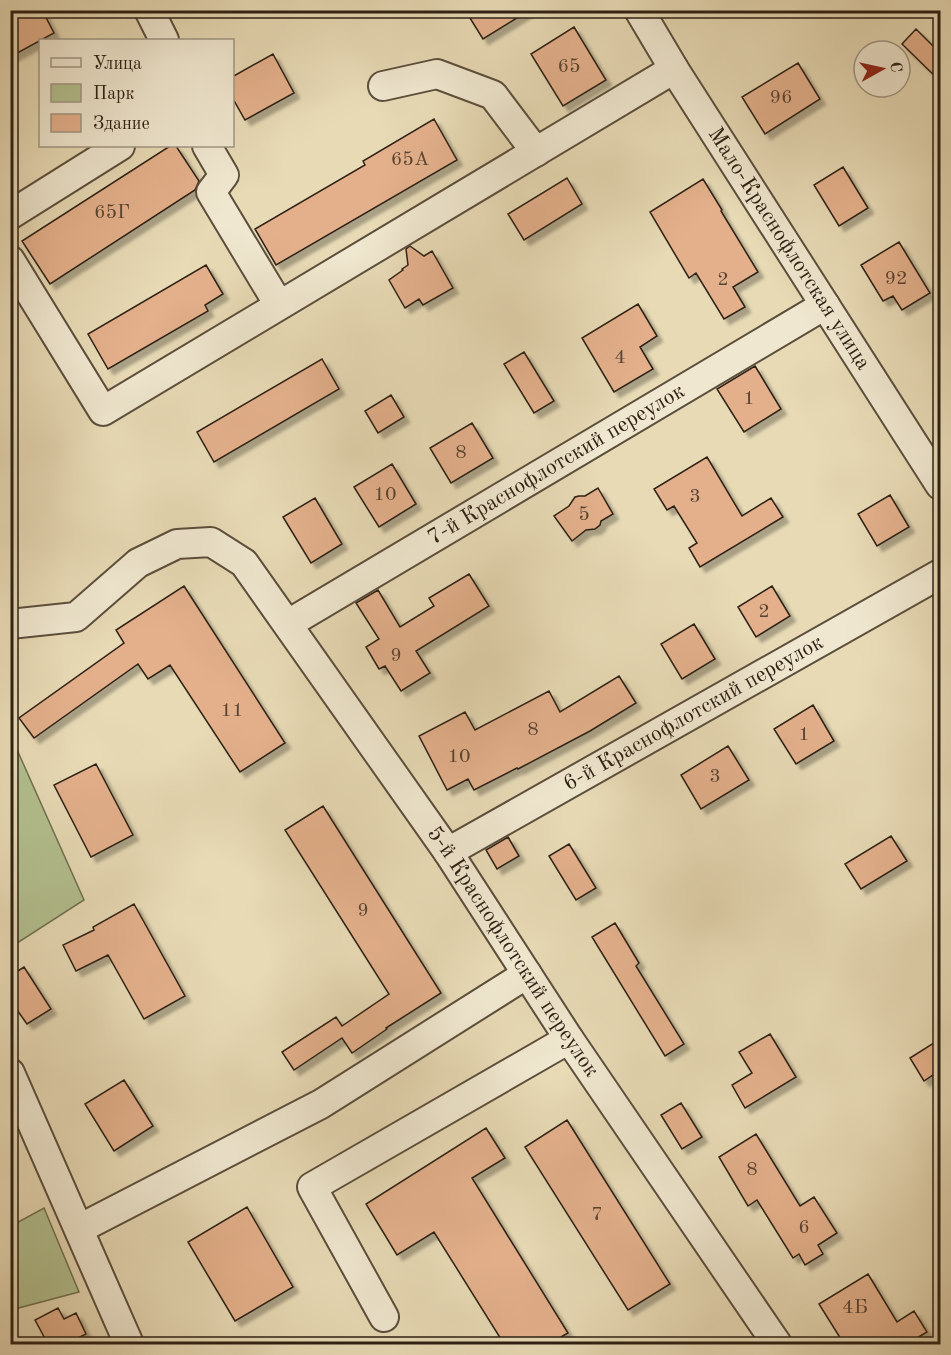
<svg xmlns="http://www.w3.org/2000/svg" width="951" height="1355" font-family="'Old Standard TT',serif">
	<defs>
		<filter id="shadow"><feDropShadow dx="5.5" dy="5.5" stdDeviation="1.5" flood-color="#0004"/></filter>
	</defs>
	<rect width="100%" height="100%" fill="#e7dab5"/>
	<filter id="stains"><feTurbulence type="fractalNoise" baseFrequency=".00333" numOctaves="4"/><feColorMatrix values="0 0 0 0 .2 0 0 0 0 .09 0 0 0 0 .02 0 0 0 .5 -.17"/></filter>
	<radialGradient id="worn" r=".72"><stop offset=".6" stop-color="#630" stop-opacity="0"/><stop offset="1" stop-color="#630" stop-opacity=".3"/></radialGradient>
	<path fill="#b3c08f" stroke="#707052" stroke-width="1.5" d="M10 734 84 900 11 947H10Z
		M44 1208 79 1292 15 1309 11 1317V1226Z"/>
	<path fill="#e3b08b" stroke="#2d2014" stroke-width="1.5" filter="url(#shadow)" d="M10 10H42L54 33 10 57Z
		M465 10H530L483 39Z
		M574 27 606 80 563 106 531 54Z
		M916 29 940 53V81L902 44Z
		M273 54 294 93 245 120 232 97V77Z
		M798 63 820 99 765 134 742 97Z
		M434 119 457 160 276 265 255 229 365 165 363 161Z
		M170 146H176L199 181 195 190 50 284 22 241Z
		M843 167 868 208 839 226 814 185Z
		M567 178 582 204 524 240 508 214Z
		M703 179 722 210 721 211 758 272 733 287 745 307 724 319 696 273 689 278 650 212Z
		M899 242 930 293 902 310 893 296 883 301 861 265Z
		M410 246 424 256 432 251 453 288 423 305 419 299 405 308 389 280 403 270 402 269 408 265 406 249Z
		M206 265 223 294 205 305 208 311 108 369 88 334Z
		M638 304 657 336 640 347 653 369 614 392 582 338Z
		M524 352 554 401 534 413 504 364Z
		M322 359 339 389 214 462 197 432Z
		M755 366 781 409 744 432 717 389Z
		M391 395 404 417 378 433 365 411Z
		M472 423 493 458 451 483 430 448Z
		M707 457 742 516 771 498 783 517 700 567 689 548 697 543 674 506 667 510 654 489Z
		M392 464 416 504 379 527 354 487Z
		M598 488 613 514 601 521 600 525 595 529 586 530 572 541 554 516 569 506 575 497 579 496H585Z
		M890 495 909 527 877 546 858 514Z
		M315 498 342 544 311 563 283 517Z
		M469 574 489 606 416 651 430 673 401 691 385 666 379 669 366 647 379 639 356 603 378 590 400 627 434 606 429 598Z
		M184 586 285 743 240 772 170 665 148 679 138 664 34 738 19 718 124 643 116 630Z
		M772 586 790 616 756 637 738 607Z
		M694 624 715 659 682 679 661 644Z
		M619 676 636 703 590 731 518 769 517 768 474 790 468 779 447 790 419 736 465 712 475 730 549 691 560 712Z
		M813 705 834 741 796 764 774 729Z
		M728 746 749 780 701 809 681 775Z
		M96 764 133 835 91 857 54 785Z
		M323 806 441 993 386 1028 387 1029 352 1053 342 1038 294 1070 282 1052 336 1017 342 1026 389 994 285 830Z
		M891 836 907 861 861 889 845 864Z
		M508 837 519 856 497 869 486 850Z
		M569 844 596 888 576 900 549 856Z
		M134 904 185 996 144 1019 108 955 76 971 63 945 94 930 93 927Z
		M615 923 639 963 636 966 684 1044 665 1056 592 937Z
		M24 967 51 1009 27 1024 10 1000V976Z
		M770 1034 796 1077 745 1108 732 1085 752 1073 739 1052Z
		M940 1039V1070L924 1081 910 1058Z
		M124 1080 153 1126 114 1151 85 1104Z
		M681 1103 702 1137 682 1149 661 1115Z
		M567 1120 670 1284 628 1310 525 1147Z
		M486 1128 505 1158 472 1178 568 1333 549 1344H504L434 1232 397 1255 366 1204Z
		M756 1134 800 1206 814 1197 837 1233 818 1245 823 1254 805 1265 799 1254 793 1258 757 1200 748 1206 719 1157Z
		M247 1207 293 1287 235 1321 188 1242Z
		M868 1274 897 1322 914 1311 927 1332 910 1342 911 1344H844L819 1304Z
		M58 1308 64 1319 76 1313 86 1334 66 1344H48L35 1320Z"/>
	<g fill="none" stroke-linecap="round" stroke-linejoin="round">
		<defs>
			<g id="minor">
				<path d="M149 10 164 40"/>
				<path id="s1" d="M639 10 674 69 940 485"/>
				<path d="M383 86 437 74 493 95 536 152"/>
				<path d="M207 146 224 175 211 192 279 305"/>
				<path d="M10 215 120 146"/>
				<path d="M10 260 103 411 674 69"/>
				<path id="s2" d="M10 624 76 617 138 563 177 544 211 542 244 563 448 852 569 1039 777 1344"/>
				<path id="s3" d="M288 624 825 305"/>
				<path id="s4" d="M448 852 940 574"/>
				<path d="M10 1073 129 1344"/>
				<path d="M79 1229 321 1104 527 974"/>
				<path d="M384 1317 312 1187 569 1039"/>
			</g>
		</defs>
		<use href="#minor" stroke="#5c4e3c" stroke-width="32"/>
		<use href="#minor" stroke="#efe7cf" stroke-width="28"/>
	</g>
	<g text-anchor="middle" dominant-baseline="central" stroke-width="4.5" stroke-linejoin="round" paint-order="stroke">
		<g font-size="20" fill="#5a4432">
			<text x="569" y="67">65</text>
			<text x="781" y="98">96</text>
			<text x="410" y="160">65А</text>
			<text x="112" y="213">65Г</text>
			<text x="896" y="279">92</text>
			<text x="723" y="280">2</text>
			<text x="620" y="358">4</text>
			<text x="749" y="399">1</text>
			<text x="461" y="453">8</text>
			<text x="385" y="495">10</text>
			<text x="695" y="497">3</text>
			<text x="584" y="515">5</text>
			<text x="764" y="612">2</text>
			<text x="396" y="656">9</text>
			<text x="232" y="711">11</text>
			<text x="533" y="730">8</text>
			<text x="804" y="735">1</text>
			<text x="459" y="757">10</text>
			<text x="715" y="777">3</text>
			<text x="363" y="911">9</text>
			<text x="752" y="1170">8</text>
			<text x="597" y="1215">7</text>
			<text x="804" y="1228">6</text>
			<text x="855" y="1308">4Б</text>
		</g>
		<g font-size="22" fill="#2d2014" stroke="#efe7cf">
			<text stroke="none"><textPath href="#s1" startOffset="282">Мало-Краснофлотская улица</textPath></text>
			<text stroke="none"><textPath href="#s3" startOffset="312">7-й Краснофлотский переулок</textPath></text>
			<text stroke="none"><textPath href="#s4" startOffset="282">6-й Краснофлотский переулок</textPath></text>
			<text stroke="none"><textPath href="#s2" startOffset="738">5-й Краснофлотский переулок</textPath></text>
		</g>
	</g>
	<rect width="951" height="1355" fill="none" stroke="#e7dab5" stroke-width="36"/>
	<rect x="12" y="12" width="927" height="1331" fill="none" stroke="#2d2014" stroke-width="3"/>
	<rect x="18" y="18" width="915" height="1319" fill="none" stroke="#2d2014" stroke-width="1.5"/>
	<rect x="39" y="39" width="195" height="108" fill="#efe7cf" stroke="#a19784" stroke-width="1.5"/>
	<rect x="51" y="58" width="30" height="9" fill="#efe7cf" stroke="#a19784" stroke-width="1.5"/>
	<text x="93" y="69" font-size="18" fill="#2d2014">Улица</text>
	<rect x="51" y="84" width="30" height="18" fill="#b3c08f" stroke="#a19784" stroke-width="1.5"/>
	<text x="93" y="99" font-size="18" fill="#2d2014">Парк</text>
	<rect x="51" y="114" width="30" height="18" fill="#e3b08b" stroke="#a19784" stroke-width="1.5"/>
	<text x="93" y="129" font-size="18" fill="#2d2014">Здание</text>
	<g transform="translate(882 69) rotate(82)"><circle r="28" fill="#efe7cf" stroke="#a19784" stroke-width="1.5"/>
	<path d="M0-4.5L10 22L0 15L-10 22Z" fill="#8f2418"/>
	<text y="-9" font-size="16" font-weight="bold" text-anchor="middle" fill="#2d2014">С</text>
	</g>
	<rect width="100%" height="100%" filter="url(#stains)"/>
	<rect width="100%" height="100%" fill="url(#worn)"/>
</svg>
